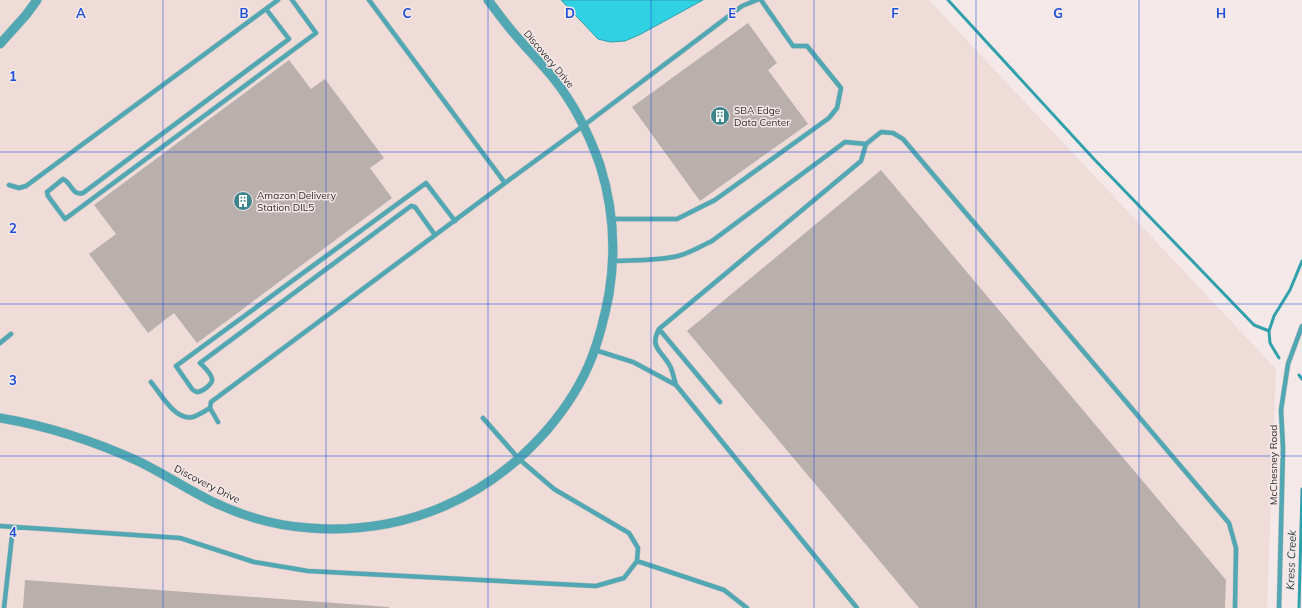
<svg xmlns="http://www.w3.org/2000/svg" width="1302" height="608" font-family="Mulish,sans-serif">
	<rect width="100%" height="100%" fill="#f4e9e8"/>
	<path fill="#efdcd9" d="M0 0H929L1276 369 1267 608H0Z"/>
	<path fill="#30d1e2" stroke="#30a0ab" d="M561 0H703L641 34 625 41 610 42 598 39Z"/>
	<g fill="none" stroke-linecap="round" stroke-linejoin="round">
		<path stroke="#30a0ab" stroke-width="3" d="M948 0 1093 158 1254 325 1269 331
			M1279 358 1270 343 1269 331 1274 316 1290 290 1302 261
			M1299 375 1302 379
			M1299 608 1302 489"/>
	</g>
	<path fill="#b9afad" d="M748 23 777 63 768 70 808 124 700 201 632 107Z
		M289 60 311 89 325 79 384 158 370 168 392 198 197 343 174 313 148 333 89 254 116 234 94 205Z
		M881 170 1226 580 1225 608H919L687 331Z
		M25 580 389 607V608H23Z"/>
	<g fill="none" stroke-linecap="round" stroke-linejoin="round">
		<defs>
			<path id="service" d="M369 0 505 183 583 126 742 6 757 0
				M266 9 289 39 83 193C72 196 72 183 63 179L47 192 48 196 65 219 316 33 292 0
				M9 185 19 188 26 186 278 0
				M611 219H677L715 200 829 118 837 108 841 88 807 46H793L761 0
				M435 235 415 207 411 206 200 363C204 367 211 373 212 379 213 384 203 391 198 392 196 392 194 391 192 389L176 366 426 183 455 221
				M612 261C634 260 657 261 678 256 690 253 701 246 712 241L845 142 866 144 881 132 893 133 903 139 1229 523 1236 548 1235 608
				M659 329 720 402
				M0 343 11 334
				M595 350 633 362 676 385 857 608
				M151 382C161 394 175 421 193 417 199 415 205 411 210 408
				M676 385C674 379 673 372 670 366 662 351 649 348 659 329L861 161 866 144
				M218 422 210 408 211 402 505 183
				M0 526 180 538 254 562 308 571 596 586 624 578 637 561 638 548 629 533 554 489 519 459 483 418
				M637 561 724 590 747 608
				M4 608 13 527
				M1279 608 1283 448 1281 410 1288 364 1302 326"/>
			<path id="minor" d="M0 44 26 15 37 0
				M0 418C48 426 96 442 140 462 164 474 187 489 211 501 242 516 276 526 310 528 402 535 486 500 547 430 565 409 582 383 592 357 600 336 605 315 609 294 616 251 613 206 600 165 589 134 574 104 554 79 543 65 530 52 518 38 507 26 498 13 488 0"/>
		</defs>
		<use href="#service" stroke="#d1c7c6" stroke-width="5.5"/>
		<use href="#minor" stroke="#d1c7c6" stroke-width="10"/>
		<use href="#service" stroke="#52a8b2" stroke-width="4.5"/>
		<use href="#minor" stroke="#52a8b2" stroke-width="9"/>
	</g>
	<path fill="none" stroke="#1d4ed8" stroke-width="1" stroke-opacity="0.55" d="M163 0V608M326 0V608M488 0V608M651 0V608M814 0V608M976 0V608M1139 0V608M0 152H1302M0 304H1302M0 456H1302"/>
	<defs>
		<symbol id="building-disc" viewBox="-11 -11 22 22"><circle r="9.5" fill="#3e858e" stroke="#f4e9e8"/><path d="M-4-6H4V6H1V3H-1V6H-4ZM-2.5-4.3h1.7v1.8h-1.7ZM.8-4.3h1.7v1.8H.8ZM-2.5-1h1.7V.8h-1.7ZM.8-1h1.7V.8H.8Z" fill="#fff"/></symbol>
	</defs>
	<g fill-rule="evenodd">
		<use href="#building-disc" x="709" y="105" width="22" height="22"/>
		<use href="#building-disc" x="232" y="190" width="22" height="22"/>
	</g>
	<g text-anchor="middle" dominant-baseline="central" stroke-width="3" stroke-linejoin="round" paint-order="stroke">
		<g font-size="10" fill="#302c2b" stroke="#f4e9e8">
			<text transform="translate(549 59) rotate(50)">Discovery Drive</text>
			<text transform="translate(1273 465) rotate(-90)">McChesney Road</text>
			<text transform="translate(207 484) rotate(27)">Discovery Drive</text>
		</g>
		<g font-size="10" fill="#302c2b" stroke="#f4e9e8" text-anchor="start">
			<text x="734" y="110">SBA Edge<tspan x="734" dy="12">Data Center</tspan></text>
			<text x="257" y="195">Amazon Delivery<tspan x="257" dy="12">Station DIL5</tspan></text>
		</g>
		<g font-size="11" font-style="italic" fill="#253e41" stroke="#f4e9e8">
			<text transform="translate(1291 560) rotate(-88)">Kress Creek</text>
		</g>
	</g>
	<g font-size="13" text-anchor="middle" font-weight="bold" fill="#1d4ed8" stroke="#f4e9e8" stroke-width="3" stroke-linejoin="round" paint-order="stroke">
		<text x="81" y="18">A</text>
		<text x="244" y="18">B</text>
		<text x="407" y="18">C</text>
		<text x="570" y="18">D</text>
		<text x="732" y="18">E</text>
		<text x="895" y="18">F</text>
		<text x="1058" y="18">G</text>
		<text x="1221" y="18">H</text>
		<text x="13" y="81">1</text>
		<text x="13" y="233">2</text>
		<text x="13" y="385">3</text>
		<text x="13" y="537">4</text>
	</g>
</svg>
